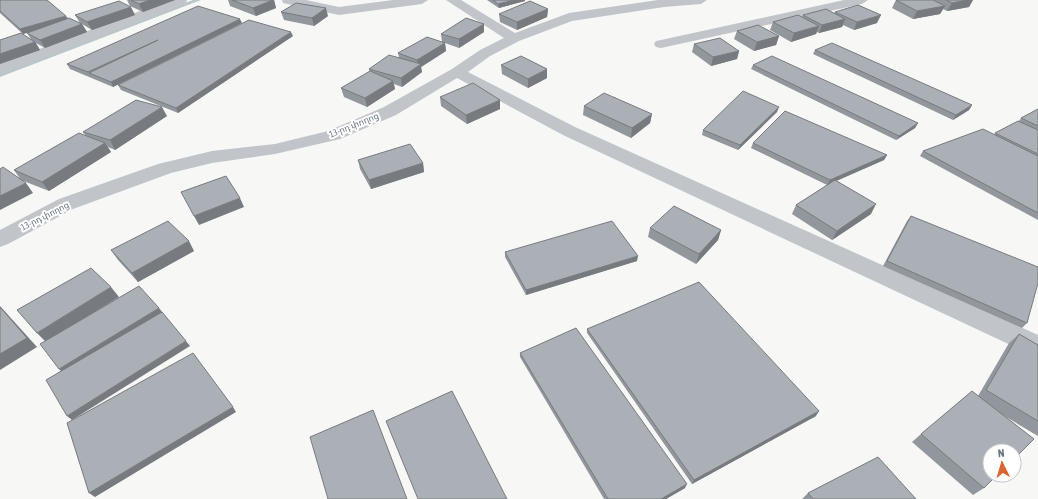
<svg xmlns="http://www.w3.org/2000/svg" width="1038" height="499" font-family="'Asap Condensed','Noto Sans Armenian',sans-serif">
	<rect width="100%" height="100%" fill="#f7f8f5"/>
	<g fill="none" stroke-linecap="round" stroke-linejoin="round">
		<path fill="#bbc5ca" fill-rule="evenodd" d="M193 0H201L0 77V73Z"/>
		<path fill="#c1c4c8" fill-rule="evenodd" d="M169 0H187L186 3 0 74V64Z
			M282 0H306L339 7 393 0H428L422 4 339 15 283 3Z
			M446 0H461L515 33 569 13 658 0H707L701 4 664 7 572 21 519 41 490 56 468 72 575 127 1038 335V358L563 135 457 78 396 115 340 139 275 154 212 163 171 173 73 209 8 244 0 247V230L59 199 158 164 212 151 275 144 328 131 384 107 452 69 480 50 504 38Z
			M844 0H868L862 4 661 48 656 47 654 44 656 41 661 40Z"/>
	</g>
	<path fill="#92979d" d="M0 0 68 18 80 23 75 15H135L92 30 82 24 87 32 45 48 36 43 40 50 0 64V40L31 39 27 33 23 34 0 13Z
		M127 0H175L143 12 130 6Z
		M228 0H274L276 8 256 16 230 6Z
		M487 0H525V1L499 8Z
		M896 0H973L969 7 947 11 943 9 940 14 913 19 892 8Z
		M548 9 547 17 517 30 500 22 499 14Z
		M281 12 328 16 314 26 284 20Z
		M835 12 877 23 854 30 843 25 842 27 819 33 817 32 816 34 791 42 770 30 773 22 802 17 803 15 834 13Z
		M242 23 113 87 70 69 67 64Z
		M484 24V32L459 48 445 43 446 51 421 67 422 72 402 87 394 84 395 89 367 107 344 97 341 88 370 72 369 69 399 57 398 53 442 42 441 34Z
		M737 31 779 36 776 45 754 51 734 39Z
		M293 36 178 113 121 90 118 85Z
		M694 44 739 51 737 59 711 66 692 52Z
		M815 50 972 105 969 110 953 120 813 54Z
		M501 65 547 78 528 88 502 74Z
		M753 65 918 123 915 128 896 140 751 69Z
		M440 97 500 109 467 124 441 106Z
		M584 106 652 114 650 123 631 138 583 115Z
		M1038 109V220L920 156 923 151 994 135 995 133 1019 121 1021 118Z
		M777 112 738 150 702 135 703 130Z
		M167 116 115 150 108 147 111 152 49 191 21 180 14 170 86 136 83 132Z
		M753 143 887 155 884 160 836 181 871 214 832 240 792 214 796 205 827 185 751 148Z
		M358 160 423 163 424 172 371 189 360 169Z
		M911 216 1027 323 1022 328 883 266 907 221Z
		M650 228 721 230 718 240 696 264 648 237Z
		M111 250 194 251 138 282 118 260Z
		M505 252 637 261 526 295 505 257Z
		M587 329 816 416 692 484 587 333Z
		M1019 334 1038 345V436L1001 414 984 488 973 495 912 442 921 434 978 396 1009 343Z
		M520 353 685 488 666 499H604L520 357Z
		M808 493 916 499H802Z"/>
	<path fill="#777b7f" d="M150 0H175L143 12 139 4Z
		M274 0 276 8 256 16 253 8Z
		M514 0H525V1L499 8 498 4Z
		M967 0H973L969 7 947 11 952 3Z
		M945 6 940 14 913 19 917 11Z
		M131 7 135 15 92 30 87 22Z
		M326 8 328 16 314 26 312 18Z
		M548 9 547 17 517 30V22Z
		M881 15 877 23 854 30 857 22Z
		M66 16 69 20 23 34 20 29Z
		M240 19 242 23 113 87 111 82Z
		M845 19 842 27 819 33 822 25Z
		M82 24 87 32 45 48 40 40Z
		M484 24V32L459 48V39Z
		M819 26 816 34 791 42 794 33Z
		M291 32 293 36 178 113 176 108Z
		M779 36 776 45 754 51 757 42Z
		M35 42 40 50 0 64V54Z
		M445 43 446 51 421 67 422 72 402 87 401 78 418 66 417 60Z
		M739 51 737 59 711 66 713 57Z
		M547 69V78L528 88V79Z
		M393 81 395 89 367 107 365 98Z
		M500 100V109L467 124 466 115Z
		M972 105 969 110 953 120 956 115Z
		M162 107 167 116 115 150 110 140Z
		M779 107 777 112 738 150 740 145Z
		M652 114 650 123 631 138 632 128Z
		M918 123 915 128 896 140 899 136Z
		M105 143 111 152 49 191 42 182Z
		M887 155 884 160 827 185 830 180Z
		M423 163 424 172 371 189 369 180Z
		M26 183 33 193 0 210V196Z
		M240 198 244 207 199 225 194 216Z
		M876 204 871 214 832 240 837 231Z
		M721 230 718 240 696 264 699 254Z
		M189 241 194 251 138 282 132 273Z
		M638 256 637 261 526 295V290Z
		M111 287 119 297 46 342 37 333Z
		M0 306 37 347 0 370Z
		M159 308 163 313 64 374 59 369Z
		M186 341 190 346 72 420 67 416Z
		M233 407 236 412 95 497 89 493Z
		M819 411 816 416 692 484 694 480Z
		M687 484 685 488 666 499H661Z"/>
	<path fill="#aab0b6" stroke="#777b7f" d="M0 0H47L66 16 20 29 0 11Z
		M131 0H150L139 4Z
		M232 0H273L253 8Z
		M493 0H514L498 4Z
		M896 0H933L945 6 917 11Z
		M946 0H967L952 3Z
		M119 1 131 7 87 22 75 15Z
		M530 1 548 9 517 22 499 14Z
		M296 3 326 8 312 18 281 12Z
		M858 5 881 15 857 22 835 12Z
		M198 6 240 19 111 82 89 73 158 40 88 72 67 64Z
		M826 9 845 19 822 25 803 15Z
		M798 15 819 26 794 33 773 22Z
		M69 18 82 24 40 40 27 33Z
		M466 18 484 24 459 39 441 34Z
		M249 20 291 32 176 108 118 85Z
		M758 25 779 36 757 42 737 31Z
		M21 33 35 42 0 54V40Z
		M427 37 445 43 417 60 398 53Z
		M720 38 739 51 713 57 694 44Z
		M832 43 972 105 956 115 815 50Z
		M389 55 421 64 401 78 369 69Z
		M521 56 547 69 528 79 501 65Z
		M772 56 918 123 899 136 753 65Z
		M370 71 393 81 365 98 341 88Z
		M473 83 500 100 466 115 440 97Z
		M743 91 779 107 740 145 703 130Z
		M604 93 652 114 632 128 584 106Z
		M136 100 162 107 110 140 83 132Z
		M1038 109V126L1021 118Z
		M785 111 887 155 830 180 753 143Z
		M1018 121 1038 130V154L995 133Z
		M983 129 1038 156V213L923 151Z
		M79 133 105 143 42 182 14 170Z
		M410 144 423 163 369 180 358 160Z
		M3 167 26 183 0 196V169Z
		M226 176 240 198 194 216 181 192Z
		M835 180 876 204 837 231 796 205Z
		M674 206 721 230 699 254 650 228Z
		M911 216 1038 267V283L1027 323 887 261Z
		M168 221 189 241 132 273 111 250Z
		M612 221 638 256 526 290 505 252Z
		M91 268 111 287 37 333 17 310Z
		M699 282 819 411 694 480 587 329Z
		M139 286 159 308 59 369 40 344Z
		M0 307 27 338 0 354Z
		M162 312 186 341 67 416 46 380Z
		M576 328 687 484 661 499H608L520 353Z
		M1019 334 1038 345V421L986 390Z
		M193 353 233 407 89 493 67 423Z
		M452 391 507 499H418L386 421Z
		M972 391 1034 439 1014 459V451H990V475H997L984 488 921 434Z
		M373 410 407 499H328L310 437Z
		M878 457 916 499H813L808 493Z"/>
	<g text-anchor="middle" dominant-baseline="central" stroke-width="4" stroke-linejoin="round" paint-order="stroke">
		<g font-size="9" fill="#687684" stroke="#fff">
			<text transform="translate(354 125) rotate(-22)">13-րդ փողոց</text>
			<text transform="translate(45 216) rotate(-27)">13-րդ փողոց</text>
		</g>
	</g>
	<g transform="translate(1002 463) rotate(355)"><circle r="19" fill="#ffffff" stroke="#c3c8ce"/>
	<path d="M0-3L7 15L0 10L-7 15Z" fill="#db6532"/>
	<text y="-6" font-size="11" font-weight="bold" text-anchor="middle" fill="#687684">N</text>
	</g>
</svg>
